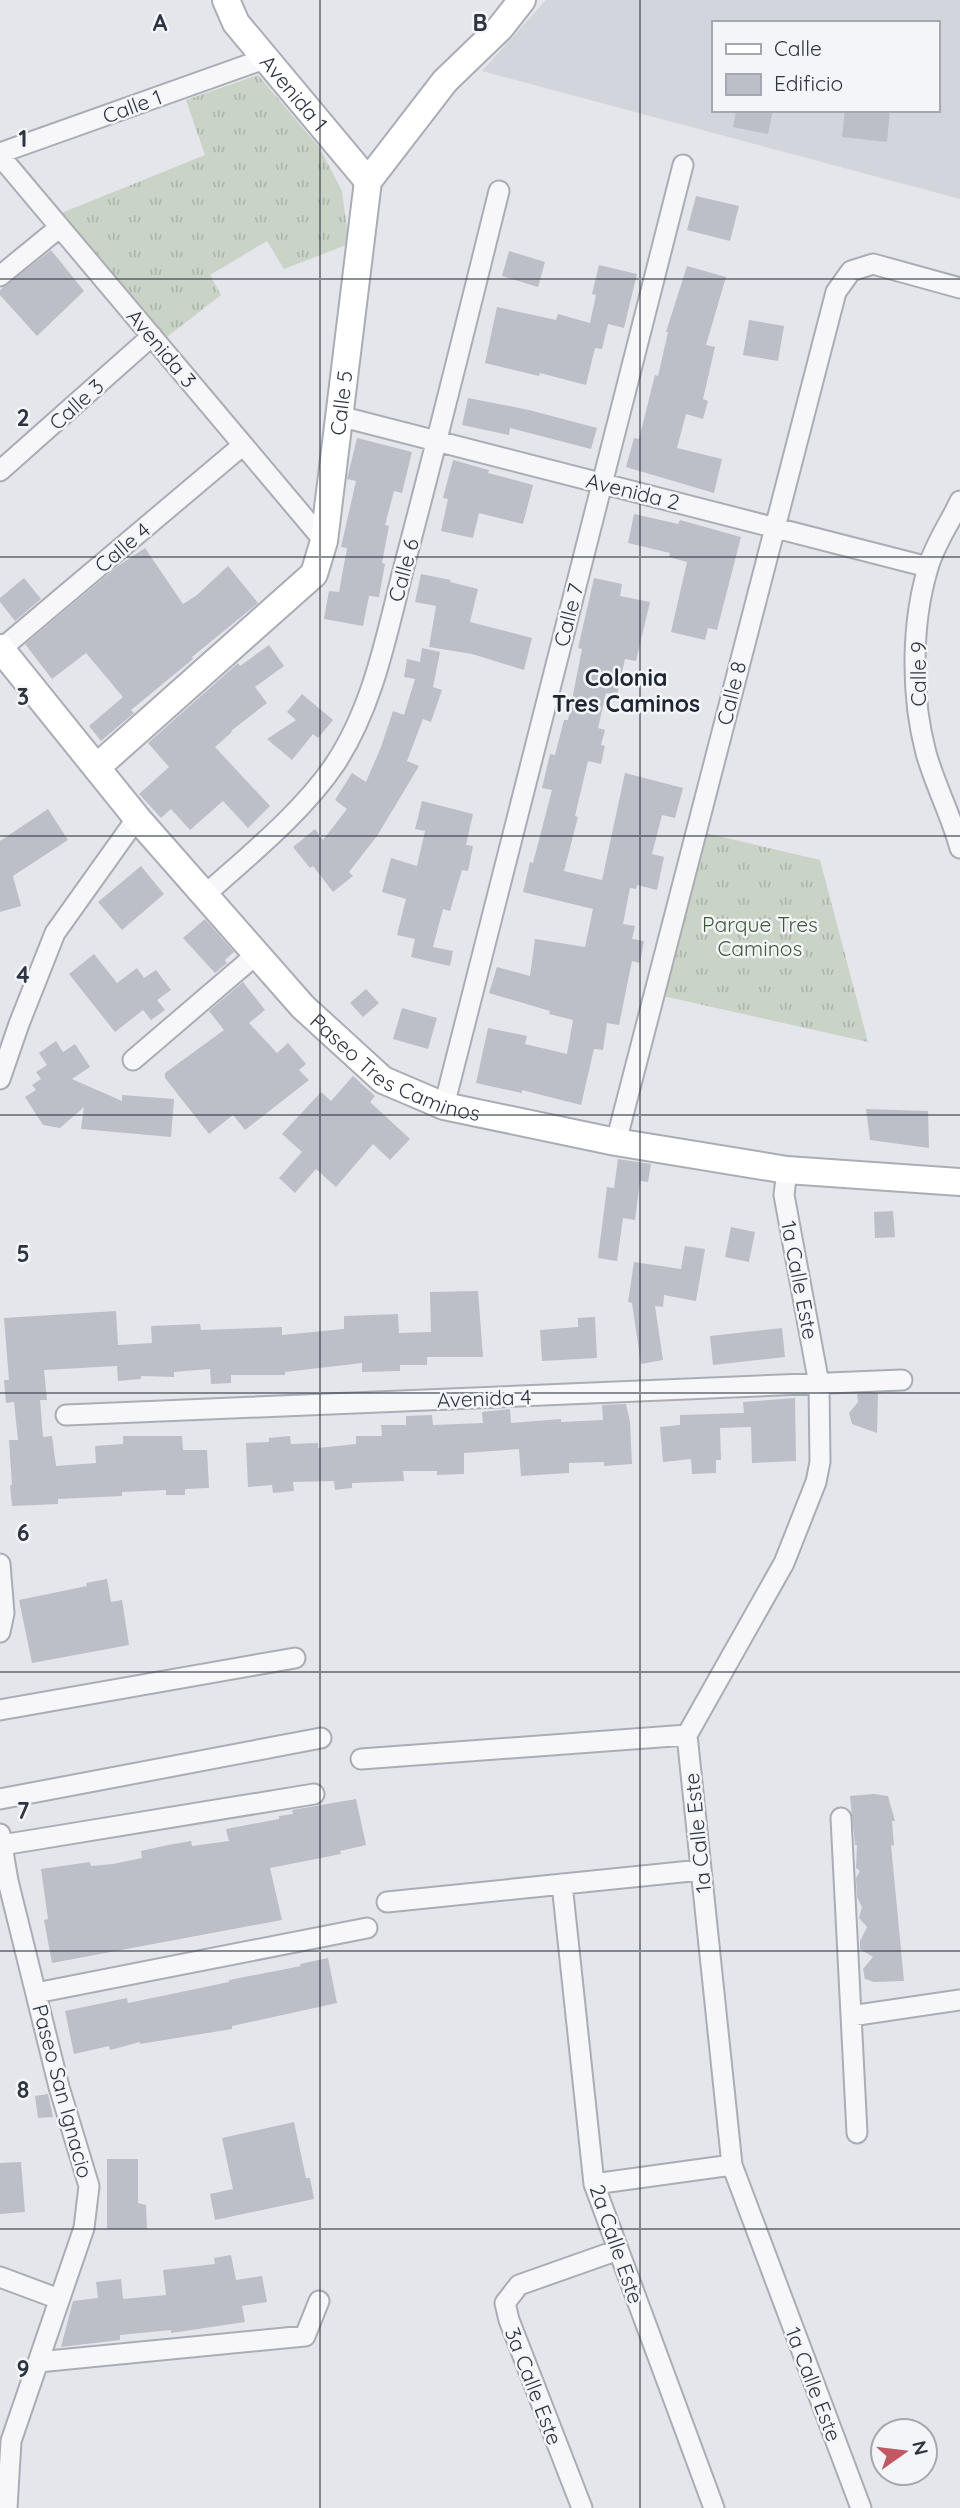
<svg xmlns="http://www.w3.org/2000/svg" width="960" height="2508" font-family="Quicksand,sans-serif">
	<defs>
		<pattern id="grass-tufts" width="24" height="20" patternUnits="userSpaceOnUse" patternTransform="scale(1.75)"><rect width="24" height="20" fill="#c9d3c6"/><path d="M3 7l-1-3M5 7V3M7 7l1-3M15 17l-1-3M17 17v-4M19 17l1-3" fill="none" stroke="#adb6ab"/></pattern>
	</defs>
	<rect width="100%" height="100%" fill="#e4e6eb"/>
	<path fill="#d3d5dc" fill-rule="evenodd" d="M546 0H960V199L482 71ZM713 23H937V110H713Z"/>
	<path fill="url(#grass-tufts)" d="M258 75 319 147 342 191 349 244 284 269 267 241 210 275 221 295 163 340 59 214 205 155 186 100Z
		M705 833 820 860 868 1042 663 996Z"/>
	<path fill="#bcbfc7" d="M736 110H773L768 134 733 127Z
		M845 110H890L887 142 842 137Z
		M696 196 739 206 730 241 687 230Z
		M51 250 84 291 37 336 0 295V290Z
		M509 251 545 262 538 287 502 276Z
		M599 265 637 274 624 328 608 324 602 349 595 348 586 385 540 373 539 376 485 363 497 307 556 320 558 314 590 323 596 295 592 294Z
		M687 266 726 277 706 345 715 347 703 399 708 401 703 419 686 414 677 448 722 459 714 493 626 467 634 438 639 439 655 375 658 376 668 332H666Z
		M749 320 784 326 778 361 743 355Z
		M468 398 529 410 597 428 591 449 510 428 509 435 462 425Z
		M357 438 412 452 402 493 394 491 385 525 389 526 382 563 385 564 379 597 369 596 363 626 324 619 329 591 339 592 347 548 341 547 356 481 347 479Z
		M453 460 489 470 488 473 533 485 523 524 479 513 473 538 441 531 448 499 443 498Z
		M634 514 678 524 680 520 741 537 717 630 708 628 705 640 671 632 687 562 669 557 670 553 628 543Z
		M145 548 183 604 197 595 228 566 258 603 192 657 193 659 131 710 134 713 101 741 89 726 123 697 86 653 52 679 25 644 118 566Z
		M421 574 451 580 450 582 478 589 470 622 532 638 524 670 472 654 429 647 436 606 415 602Z
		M24 578 41 599 15 621 0 602V598Z
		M594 578 622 584 620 596 650 602 636 661 625 659 617 695 606 693 598 728 605 730 601 745 605 746 601 764 588 761 575 816 578 817 564 871 602 880 625 773 683 788 675 818 662 815 652 854 664 857 657 890 637 885 636 889 630 888 623 924 635 926 632 939 644 941 640 963 632 961 619 1025 607 1023 603 1050 594 1049 581 1105 522 1090V1093L476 1083 488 1028 527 1036 525 1044 567 1054 573 1020 549 1014 550 1011 489 993 497 967 530 976 535 939 585 947 593 909 523 892 530 862 533 863 552 790 542 788 550 754 555 755 564 720H568L582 649 578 648Z
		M269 645 284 666 255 687 267 703 231 731 232 732 215 747 270 806 248 828 223 801 190 830 171 809 161 818 139 794 169 767 148 743 238 663 240 666Z
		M422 648 440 652 433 687 442 690 431 722 423 719 407 761 419 766 377 836 349 872 353 876 333 892 313 866 310 868 293 847 315 829 323 840 347 809 335 800 352 773 366 782 381 747 393 711 404 715 415 679 404 677 407 659 420 662Z
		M302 694 333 720 318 738 313 734 292 760 267 739 296 720 287 712Z
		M422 801 473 814 466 845 473 846 468 871 462 870 450 911 443 909 433 947 453 951 450 966 411 957 415 939 397 935 406 899 382 892 391 858 417 866 425 831 415 829Z
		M48 809 68 840 13 876 21 906 0 912V841Z
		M141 866 164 894 122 930 98 902Z
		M205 919 234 952 225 960 227 963 215 973 183 938Z
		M94 954 117 983 137 968 144 978 156 970 171 990 157 1000 165 1010 151 1020 143 1010 115 1032 69 974Z
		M243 982 265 1010 249 1023 277 1053 288 1043 306 1064 299 1070 309 1080 245 1130 233 1115 209 1134 165 1078V1073L224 1030 209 1011Z
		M366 989 379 1003 363 1017 350 1003Z
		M402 1008 437 1018 428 1049 393 1039Z
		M56 1041 63 1052 75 1044 90 1067 72 1079 122 1101V1095L174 1099 171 1137 81 1129 84 1107 60 1128 43 1125 25 1097 36 1090 32 1085 41 1079 36 1072 47 1065 39 1053Z
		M353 1076 375 1096 370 1102 410 1139 390 1160 373 1144 336 1187 316 1169 295 1193 279 1178 302 1152 282 1134 321 1092 331 1101Z
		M866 1109 928 1111 929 1148 870 1140Z
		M618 1159 651 1164 648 1182 640 1181 635 1220 623 1218 617 1261 598 1258 607 1187 614 1188Z
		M893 1211 895 1237 875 1238 874 1212Z
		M731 1227 755 1232 749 1262 725 1257Z
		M685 1246 705 1249 696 1301 664 1295 663 1307 655 1306 663 1360 641 1364 632 1303 628 1302 634 1262 681 1269Z
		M478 1291 483 1357H427V1365H400V1371L362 1372V1363L285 1372V1375H231V1383L211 1384 210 1369 174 1372V1377L141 1376V1379L118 1381 117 1366 44 1370 47 1400H40L43 1437 52 1436 56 1466 96 1463 95 1446 123 1444V1436H182L183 1450H207L209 1488 185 1489V1495H166V1490L122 1492V1496L58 1499V1504L12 1506 10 1485H12L9 1440H18L14 1402 6 1403 4 1380H9L4 1318 116 1311 118 1345 152 1343 151 1326 200 1324 201 1330 282 1327V1335L344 1329V1316L398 1314 399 1333 431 1332 430 1292Z
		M595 1317 597 1358 542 1361 540 1330 578 1327V1318Z
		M782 1328 785 1357 713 1365 710 1336Z
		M878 1393 877 1433 852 1424 849 1413 858 1402 857 1394Z
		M795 1398 796 1461 752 1463 751 1427 720 1428 721 1460H716V1473L692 1474 691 1459 663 1462 660 1427 680 1425V1415L744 1413 743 1402Z
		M626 1404 630 1422 632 1464 604 1466V1462L569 1463V1473L521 1476 519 1449 464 1453V1474L437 1475V1471H403L404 1481 352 1483V1488L335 1490 334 1481 293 1482 294 1491 273 1493 272 1485 248 1487 246 1443 269 1442V1438L290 1436 291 1444 318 1443V1448L356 1444V1436H382L381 1425H406V1416L432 1415 433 1425 483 1423 482 1412 510 1409 511 1423 561 1419V1422L603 1420 602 1405Z
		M107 1579 111 1602 122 1600 129 1645 32 1663 19 1600 87 1586 86 1583Z
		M874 1794 888 1796 895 1821H892L894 1846 891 1845 904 1981 874 1982 865 1979 863 1969 873 1957 860 1949V1941L867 1927 859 1918 862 1907 857 1897 856 1878 860 1871 856 1868 857 1845H855L850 1796Z
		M356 1799 366 1845 340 1851 341 1854 270 1868 282 1920 52 1963 44 1920 48 1919 41 1869 90 1862 91 1866 113 1864 142 1858 141 1851 168 1845 191 1841 192 1846 229 1841 226 1829 279 1819V1816L293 1814 292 1810Z
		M328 1958 337 2003 232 2026V2029L140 2044V2042L110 2050 109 2046 74 2054 65 2011 127 1998 128 2003 229 1982V1980L301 1966 300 1964Z
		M48 2094 53 2117 38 2118 35 2096Z
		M294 2122 306 2178H310L314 2199 215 2220 210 2194 233 2189 222 2138Z
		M107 2159H138V2203L146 2205 147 2229H107Z
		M21 2162 25 2212 0 2214V2163Z
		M231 2255 236 2280 262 2276 267 2302 242 2306 245 2322 171 2333V2330L120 2335V2340L61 2347 73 2301 98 2298 96 2282 121 2279 123 2299 166 2295 163 2270 215 2264 214 2258Z"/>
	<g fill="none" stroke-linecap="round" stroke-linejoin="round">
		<defs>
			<path id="street" d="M0 153 264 59
				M0 156 324 541
				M0 276 60 227
				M339 416 928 567
				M0 471 152 336
				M960 501C950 523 934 545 928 568 911 624 911 697 926 753 935 785 951 815 960 848
				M1 649 243 445
				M205 895C248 856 302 813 335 764 376 702 388 626 407 555 439 434 469 312 499 191
				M133 1060 257 954
				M0 1079 19 1024 55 933 137 818
				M444 1106 683 165
				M616 1142 836 292 851 271 873 264 960 288
				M787 1170 784 1195 819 1384 820 1462 816 1482 784 1563 687 1735 732 2165 861 2508
				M66 1415 902 1380
				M0 1564 4 1613 0 1632
				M0 1710 295 1658
				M361 1759 687 1735
				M0 1799 321 1738
				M841 1818 857 2133
				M0 1834 8 1881 59 2087 89 2186 84 2228 11 2441 7 2508
				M2 1845 314 1794
				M562 1884 594 2184 714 2508
				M387 1902 701 1870
				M36 1993 367 1928
				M851 2016 960 2000
				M594 2184 732 2165
				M0 2277 59 2299
				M38 2362 305 2336 319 2301
				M582 2508 509 2320 505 2303 519 2285 618 2250"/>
			<g id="secondary">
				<path id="s1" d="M226 0 236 23 368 181"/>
				<path id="s2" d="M0 648 137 818 303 1007 383 1080 444 1106 616 1142 787 1170 960 1182"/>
				<path id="s3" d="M97 767 314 574 324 541 368 181 445 81 500 28 522 0"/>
			</g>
		</defs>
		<use href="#street" stroke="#aaadb5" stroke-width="23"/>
		<use href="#secondary" stroke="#aaadb5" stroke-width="30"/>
		<use href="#street" stroke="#f7f7f9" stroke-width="19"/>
		<use href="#secondary" stroke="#fff" stroke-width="26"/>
	</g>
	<path fill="none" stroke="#2e3441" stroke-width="2" stroke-opacity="0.55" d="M320 0V2508M640 0V2508M0 279H960M0 557H960M0 836H960M0 1115H960M0 1393H960M0 1672H960M0 1951H960M0 2229H960"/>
	<g text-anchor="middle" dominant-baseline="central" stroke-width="5" stroke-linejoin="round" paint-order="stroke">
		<g font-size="21" fill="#2e3441" stroke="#f4f5f8">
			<text stroke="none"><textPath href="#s1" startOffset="116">Avenida 1</textPath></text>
			<text transform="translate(132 106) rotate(-20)">Calle 1</text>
			<text transform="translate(162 348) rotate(50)">Avenida 3</text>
			<text transform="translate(76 404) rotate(-42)">Calle 3</text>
			<text stroke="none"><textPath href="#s3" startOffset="464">Calle 5</textPath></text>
			<text transform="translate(633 491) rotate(14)">Avenida 2</text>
			<text transform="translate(122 547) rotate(-40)">Calle 4</text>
			<text transform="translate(403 570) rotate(-75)">Calle 6</text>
			<text transform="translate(568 615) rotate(-76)">Calle 7</text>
			<text transform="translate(918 674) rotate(-90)">Calle 9</text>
			<text transform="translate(731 693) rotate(-76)">Calle 8</text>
			<text stroke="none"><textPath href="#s2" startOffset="583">Paseo Tres Caminos</textPath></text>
			<text transform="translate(800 1280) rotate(79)">1a Calle Este</text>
			<text transform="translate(484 1398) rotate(-2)">Avenida 4</text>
			<text transform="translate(697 1833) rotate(-96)">1a Calle Este</text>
			<text transform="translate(63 2091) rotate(75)">Paseo San Ignacio</text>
			<text transform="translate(617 2244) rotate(71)">2a Calle Este</text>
			<text transform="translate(814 2384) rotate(69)">1a Calle Este</text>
			<text transform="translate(534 2386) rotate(69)">3a Calle Este</text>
		</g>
		<g font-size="21" fill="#405b3c" stroke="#f4f5f8">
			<text x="760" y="924">Parque Tres<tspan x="760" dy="24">Caminos</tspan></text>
		</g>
		<g font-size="23" font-weight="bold" fill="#1f2532" stroke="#f4f5f8">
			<text x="626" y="677">Colonia<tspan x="626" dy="26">Tres Caminos</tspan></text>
		</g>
	</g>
	<g font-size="23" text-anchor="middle" font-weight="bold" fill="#2e3441" stroke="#f4f5f8" stroke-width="5" stroke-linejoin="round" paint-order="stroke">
		<text x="160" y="31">A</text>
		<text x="480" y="31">B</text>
		<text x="23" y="147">1</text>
		<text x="23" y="426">2</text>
		<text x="23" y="705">3</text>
		<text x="23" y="983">4</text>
		<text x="23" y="1262">5</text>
		<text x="23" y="1541">6</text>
		<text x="23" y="1819">7</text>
		<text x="23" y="2098">8</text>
		<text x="23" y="2377">9</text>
	</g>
	<rect x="712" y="21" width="228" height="91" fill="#f4f5f8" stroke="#a5a8af" stroke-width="2"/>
	<rect x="726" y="44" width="35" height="10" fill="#ffffff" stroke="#a5a8af" stroke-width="2"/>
	<text x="774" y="56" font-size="21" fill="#2e3441">Calle</text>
	<rect x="726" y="74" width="35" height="21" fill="#bcbfc7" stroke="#a5a8af" stroke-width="2"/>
	<text x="774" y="91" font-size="21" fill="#2e3441">Edificio</text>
	<g transform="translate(904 2452) rotate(76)"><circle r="33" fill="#f4f5f8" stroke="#a5a8af" stroke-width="2"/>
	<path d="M0-5L12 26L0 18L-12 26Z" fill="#c15862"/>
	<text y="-10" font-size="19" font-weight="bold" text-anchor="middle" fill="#2e3441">N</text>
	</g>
</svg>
